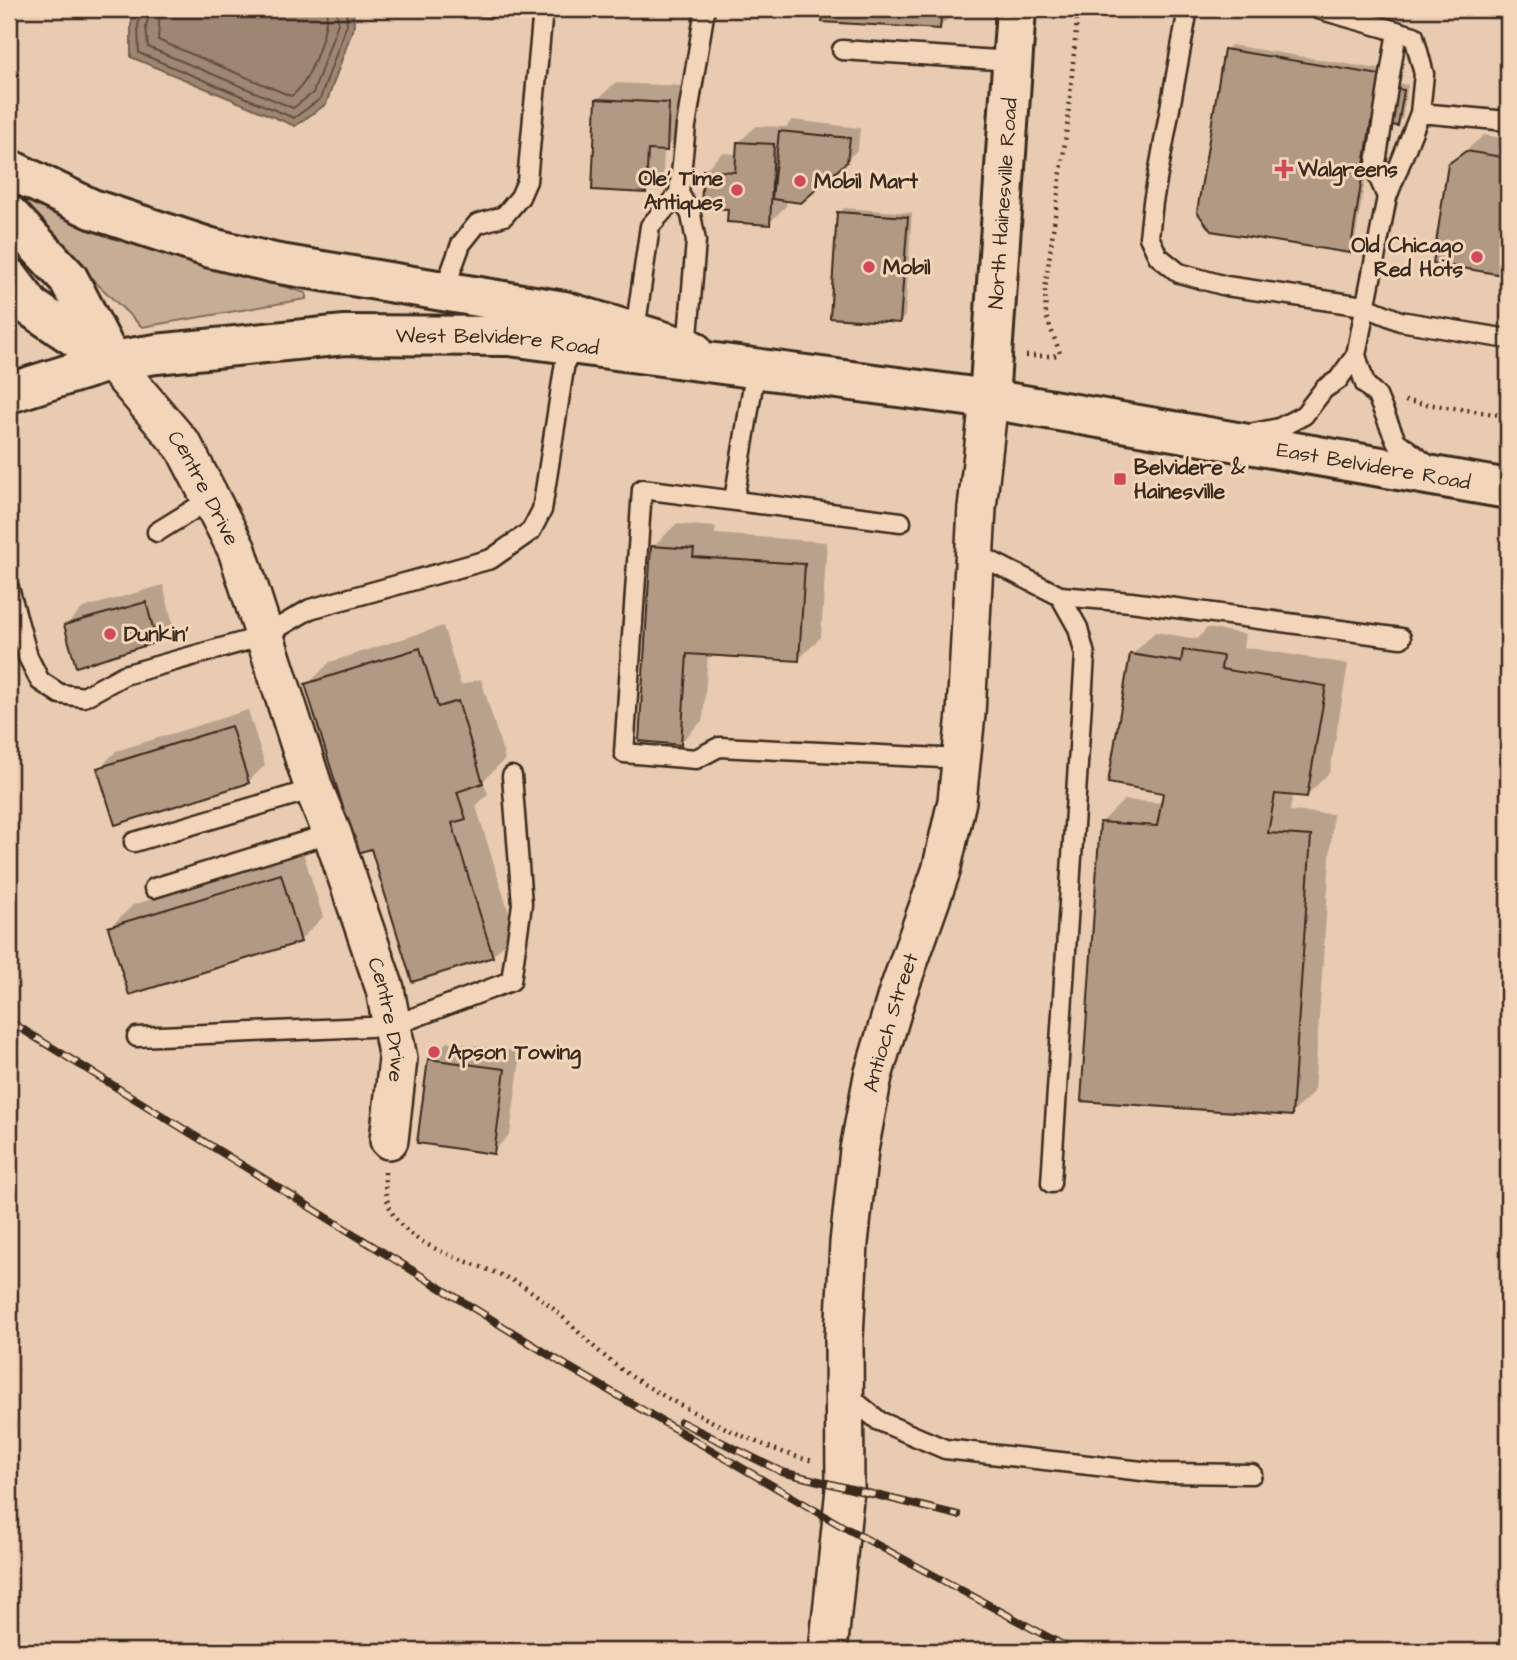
<svg xmlns="http://www.w3.org/2000/svg" width="1517" height="1660" font-family="'Architects Daughter',sans-serif">
	<rect width="100%" height="100%" fill="#e8cbb0"/>
	<filter id="ink" filterUnits="userSpaceOnUse"><feTurbulence type="fractalNoise" baseFrequency=".0143" numOctaves="2"/><feDisplacementMap in="SourceGraphic" scale="14" xChannelSelector="R" yChannelSelector="G"/><feConvolveMatrix kernelMatrix="1 2 1 2 8 2 1 2 1" color-interpolation-filters="sRGB"/></filter>
	<g filter="url(#ink)">
		<path fill="#c8ad95" stroke="#826c5a" stroke-width="2" d="M9 185 162 251 306 293V299L142 327 9 199Z"/>
		<path fill="#9e8772" stroke="#766250" stroke-width="2" d="M135 9H353L354 25 326 104 295 126 131 57V25Z"/>
		<path fill="#0003" d="M434 9H500L492 17Z
			M824 9H957L940 27 824 20Z
			M1231 45 1384 70 1382 81 1408 85 1402 119 1397 124 1375 121 1354 246 1349 251 1226 50Z
			M615 83 685 86 683 132 664 149 663 174 646 191 597 100Z
			M792 120 860 128 858 149 846 161 787 199 786 206 769 223 729 208 705 170 722 153 738 154V143L756 126 786 127Z
			M1484 135 1508 139V274L1435 261 1450 164Z
			M844 208 912 213 905 316 900 321 839 213Z
			M676 524 716 527 715 534 827 542 821 637 798 660 708 654 703 720 680 743 653 547Z
			M163 585 173 624 156 641 66 625 83 608Z
			M443 626 461 685 481 679 505 759 483 781 488 794 476 806 515 933 493 955 372 847 307 685 330 662Z
			M1207 628 1245 634 1243 647 1348 664 1330 772 1307 795 1293 794 1290 811 1333 814 1314 1092 1291 1114 1102 822 1124 800 1163 803 1165 791 1132 655 1155 632 1197 639Z
			M248 710 265 765 248 782 99 769 116 751Z
			M303 852 323 917 300 940 130 993 110 927 133 905Z
			M447 1042 521 1052 510 1134 493 1152 430 1059Z"/>
		<g fill="none" stroke-linecap="round" stroke-linejoin="round">
			<path stroke="#634f40" stroke-width="2" d="M141 9 138 26 139 53 294 118 320 99 347 24 346 9
				M150 9 146 27 148 47 293 108 313 93 338 23 337 9
				M160 9 158 40 291 96C310 85 327 31 327 9"/>
		</g>
		<path fill="#b29983" stroke="#3b2a1e" stroke-width="2" d="M421 9H494L492 18Z
			M823 9H942L940 29 822 22Z
			M1224 49 1380 75 1378 86 1404 90 1398 126 1371 122 1350 253 1211 231 1197 212Z
			M596 99 669 103 667 151 648 150 646 193 592 190Z
			M779 131 850 138 847 162 801 203 772 199Z
			M737 142 774 144 770 225 727 222 728 209 701 208 703 170 735 172Z
			M1466 151 1508 158V276L1433 263 1448 164Z
			M837 212 908 217 900 323 830 318Z
			M651 546 694 549 693 557 805 564 799 661 687 654 681 745 639 741Z
			M146 602 157 642 76 667 64 625Z
			M420 648 438 707 458 701 483 783 457 792 466 819 452 823 493 957 412 982 371 849 357 853 305 684Z
			M1183 650 1223 656 1221 669 1326 686 1307 797 1275 794 1268 833 1311 836 1292 1116 1081 1101 1100 822 1157 826 1163 793 1108 783 1130 654 1181 662Z
			M231 726 249 783 115 825 97 768Z
			M281 874 301 942 129 995 108 927Z
			M428 1059 505 1069 494 1154 417 1143Z"/>
		<g fill="none" stroke-linecap="round" stroke-linejoin="round">
			<defs>
				<path id="service" d="M1188 9 1153 202 1149 237 1158 256 1179 273 1226 286 1364 306 1400 321 1508 339
					M842 50 1013 61
					M1420 113 1508 121
					M1387 197 1375 169 1397 31
					M443 293 461 244 477 224 504 216 520 197 527 181 543 9
					M635 331 650 226 679 193
					M687 348 696 241 691 215 679 193 686 126 705 9
					M1356 355 1365 384 1377 396 1396 441 1428 465
					M1254 433 1279 428 1304 415 1324 389 1338 380 1356 355 1387 197 1420 113 1424 74 1414 36 1318 9
					M734 500 756 367
					M901 522 642 489 624 753 696 759 719 747 962 759
					M157 532 212 498
					M975 553 1060 596 1131 602 1401 638
					M9 588 28 657 40 681 60 694 84 697 124 675 264 636 310 609 491 559 531 531 542 510 568 343
					M134 842 314 789
					M154 888 332 833
					M137 1037 392 1026 511 981 522 904 512 776
					M1051 1183 1085 655 1078 628 1060 596
					M845 1393 879 1421 945 1449 1160 1473 1252 1474"/>
				<g id="minor">
					<path id="s1" d="M111 361 184 447 237 550 314 789 332 833 385 989 398 1059 389 1140"/>
					<path id="s2" d="M828 1651 845 1489 844 1337 849 1243 859 1150 873 1076 898 992 941 871 957 801 966 714 977 508 989 399"/>
				</g>
				<g id="secondary">
					<path d="M9 169 92 209 211 248 274 263 564 311 692 350"/>
					<path d="M9 215 68 278 111 361"/>
					<path d="M9 278 31 307 106 358"/>
					<path id="s3" d="M989 399 1016 9"/>
				</g>
				<g id="primary">
					<path id="s4" d="M9 393 111 361 156 354 345 335 509 336 989 399 1508 489"/>
				</g>
			</defs>
			<use href="#service" stroke="#3b2a1e" stroke-width="23"/>
			<use href="#minor" stroke="#3b2a1e" stroke-width="42"/>
			<use href="#secondary" stroke="#3b2a1e" stroke-width="44"/>
			<use href="#primary" stroke="#3b2a1e" stroke-width="44"/>
			<path stroke="#3b2a1e" stroke-width="4.5" stroke-dasharray="2 5" stroke-linecap="butt" d="M1026 356H1054L1060 353 1046 316 1045 290 1067 127 1078 9
				M1405 401 1508 416
				M385 1172C384 1195 388 1214 406 1230 433 1255 487 1265 521 1285 556 1305 582 1339 614 1364 652 1394 767 1453 814 1461"/>
			<use href="#service" stroke="#f3d5b9" stroke-width="18"/>
			<use href="#minor" stroke="#f3d5b9" stroke-width="37"/>
			<use href="#secondary" stroke="#f3d5b9" stroke-width="38"/>
			<use href="#primary" stroke="#f3d5b9" stroke-width="38"/>
			<defs>
				<path id="rail" d="M9 1021 567 1366 842 1526 1074 1651
					M681 1422 782 1472 958 1515"/>
			</defs>
			<use href="#rail" stroke="#3b2a1e" stroke-width="8"/>
			<use href="#rail" stroke="#f3d5b9" stroke-width="5" stroke-dasharray="16" stroke-linecap="butt"/>
		</g>
	</g>
	<g fill="#d1495b" stroke="#f3d5b9" stroke-width="2.5">
		<path d="M1280.5 158.5h7v7h7v7h-7v7h-7v-7h-7v-7h7z"/>
		<circle cx="800" cy="181" r="7"/>
		<circle cx="737" cy="190" r="7"/>
		<circle cx="1477" cy="257" r="7"/>
		<circle cx="869" cy="267" r="7"/>
		<rect x="1113" y="472" width="14" height="14" rx="3.5"/>
		<circle cx="110" cy="634" r="7"/>
		<circle cx="434" cy="1052" r="7"/>
	</g>
	<g text-anchor="middle" dominant-baseline="central" stroke-width="6" stroke-linejoin="round" paint-order="stroke">
		<g font-size="21" font-weight="bold" fill="#3b2a1e" stroke="#f3d5b9" text-anchor="start">
			<text x="1298" y="169">Walgreens</text>
			<text x="723" y="178" text-anchor="end">Ole’ Time<tspan x="723" dy="24">Antiques</tspan></text>
			<text x="814" y="181">Mobil Mart</text>
			<text x="1463" y="245" text-anchor="end">Old Chicago<tspan x="1463" dy="24">Red Hots</tspan></text>
			<text x="883" y="267">Mobil</text>
			<text x="1134" y="467">Belvidere &amp;<tspan x="1134" dy="24">Hainesville</tspan></text>
			<text x="124" y="634">Dunkin'</text>
			<text x="448" y="1052">Apson Towing</text>
		</g>
		<g font-size="21" fill="#3b2a1e" stroke="#f3d5b9">
			<text stroke="none"><textPath href="#s3" startOffset="196">North Hainesville Road</textPath></text>
			<text stroke="none"><textPath href="#s4" startOffset="495">West Belvidere Road</textPath></text>
			<text stroke="none"><textPath href="#s4" startOffset="1381">East Belvidere Road</textPath></text>
			<text stroke="none"><textPath href="#s1" startOffset="158">Centre Drive</textPath></text>
			<text stroke="none"><textPath href="#s1" startOffset="723">Centre Drive</textPath></text>
			<text stroke="none"><textPath href="#s2" startOffset="634">Antioch Street</textPath></text>
		</g>
	</g>
	<rect width="1517" height="1660" fill="none" stroke="#f3d5b9" stroke-width="35"/>
	<rect x="18" y="18" width="1482" height="1625" fill="none" stroke="#3b2a1e" stroke-width="2.5" filter="url(#ink)"/>
</svg>
